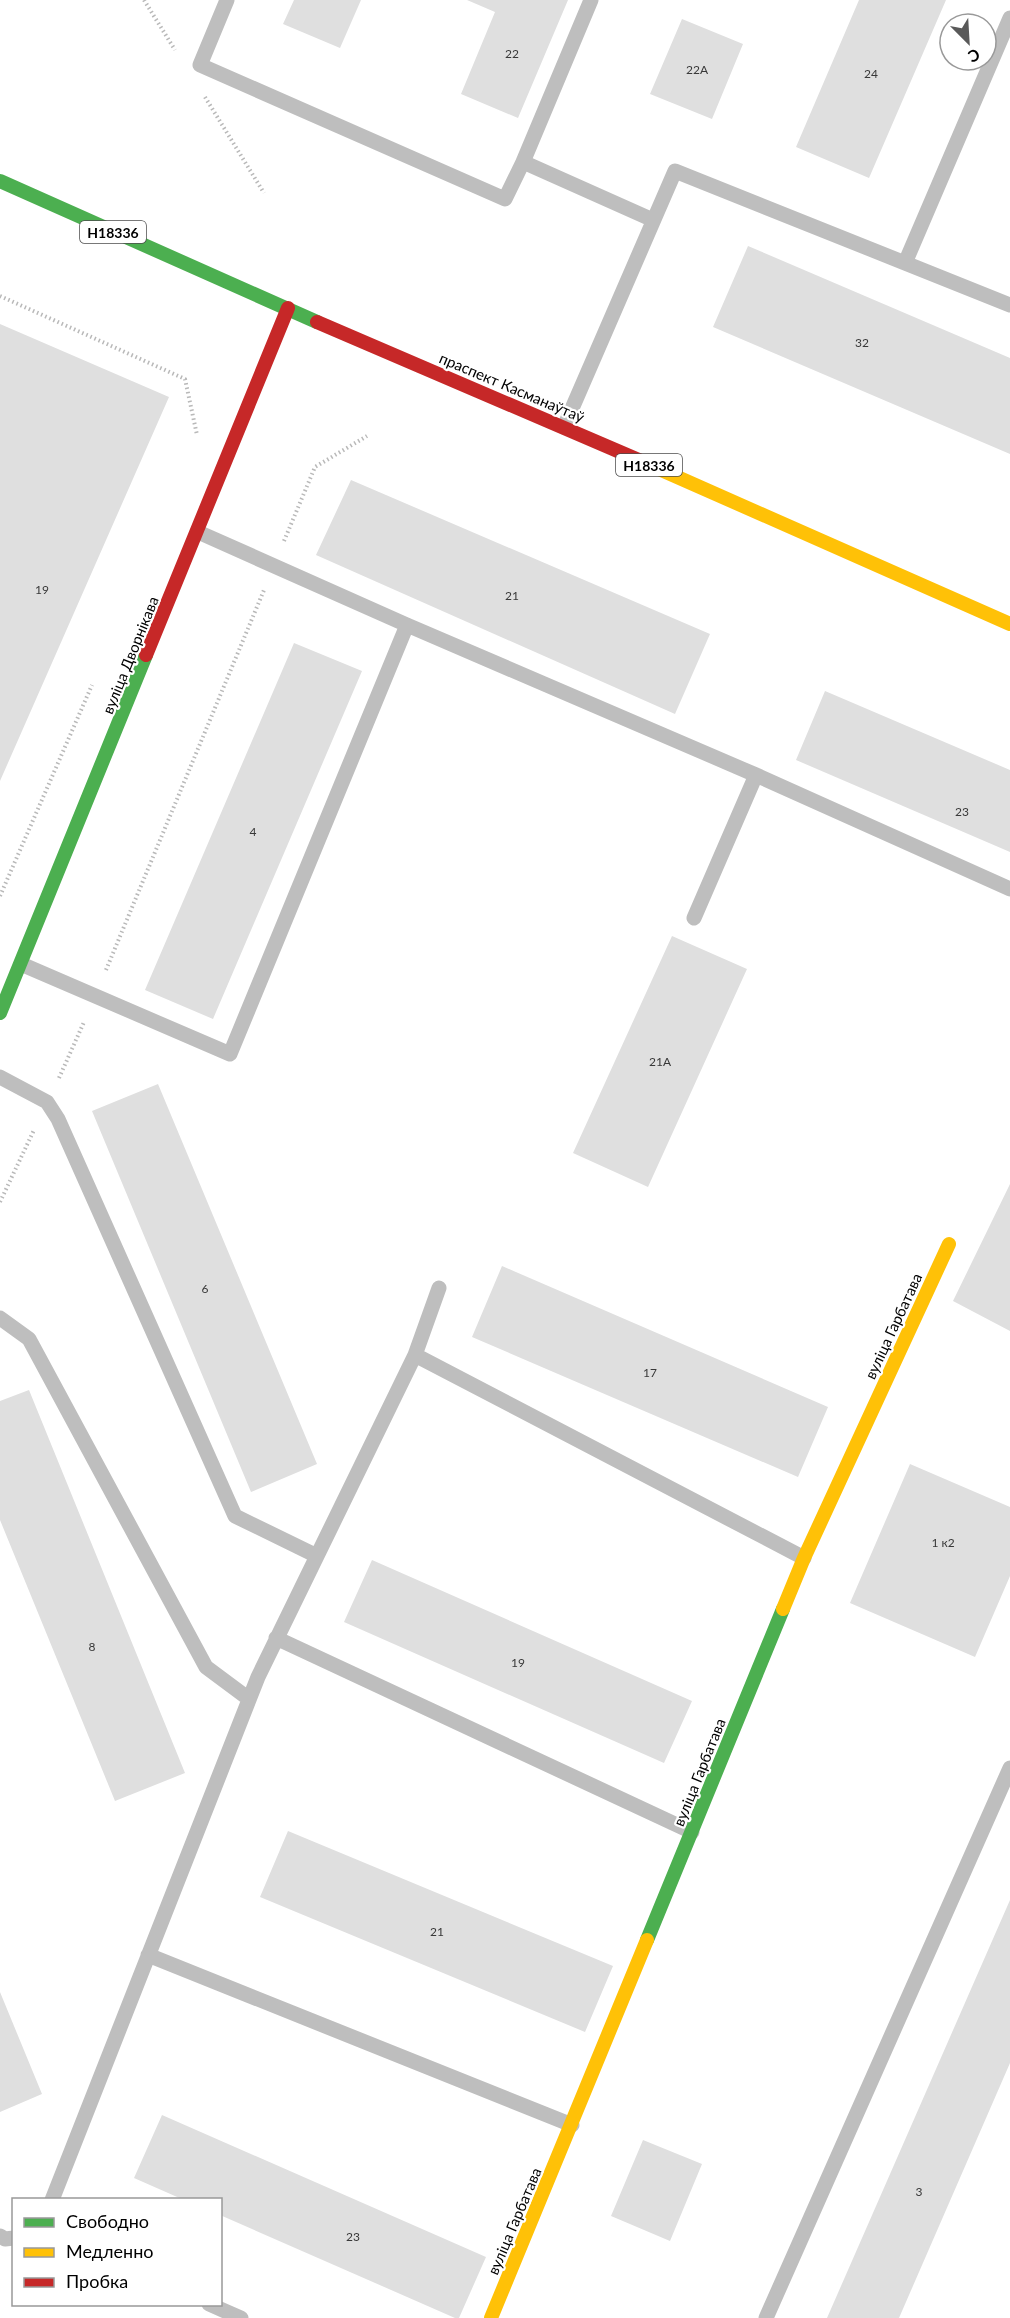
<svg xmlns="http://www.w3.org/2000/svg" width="1010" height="2318" font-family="Lato,sans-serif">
	<rect width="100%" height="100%" fill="#fff"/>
	<path fill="#dfdfdf" d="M294 0H361L340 48 283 24Z
		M467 0H568L518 118 461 94 495 12Z
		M859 0H946L869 178 796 147Z
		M682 19 743 44 712 119 650 94Z
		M748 246 1010 358V454L713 327Z
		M0 324 169 397 0 781Z
		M351 480 710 634 675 714 316 555Z
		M294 643 362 671 213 1019 145 990Z
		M825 691 1010 770V852L796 760Z
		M672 936 747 969 648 1187 573 1153Z
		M158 1084 317 1464 251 1492 92 1111Z
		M1010 1184V1331L953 1301Z
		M502 1266 828 1407 798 1477 472 1337Z
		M29 1390 185 1773 115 1801 0 1520V1401Z
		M910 1464 1010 1507V1576L975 1657 850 1603Z
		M372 1560 692 1701 664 1763 344 1622Z
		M288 1831 613 1966 585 2032 260 1897Z
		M1010 1900V2063L899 2318H827Z
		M0 1992 42 2094 0 2112Z
		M162 2115 486 2257 459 2318H455L220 2215V2200H184L134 2178Z
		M643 2140 702 2164 670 2241 611 2216Z"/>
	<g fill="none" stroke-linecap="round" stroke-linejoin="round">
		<path stroke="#b9b9b9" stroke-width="4" stroke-dasharray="1.5 3" stroke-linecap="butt" d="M144 0 175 50
			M205 97 264 193
			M0 296 185 379 197 435
			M284 541 315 467 367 436
			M0 896 92 685
			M106 970 264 590
			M59 1078 84 1022
			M0 1202 34 1130"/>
		<path stroke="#bebebe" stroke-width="15" d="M227 0 200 65 505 199 523 162
			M591 0 523 162 653 220
			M905 263 1010 305
			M564 427 675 171 905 263 1010 18
			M198 532 407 625 756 775 1010 889
			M694 918 756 775
			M21 964 230 1054 407 625
			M0 1077 47 1102 58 1119 235 1516 317 1556
			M0 1318 29 1339 206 1667 249 1699
			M415 1355 804 1558
			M276 1638 692 1832
			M148 1955 572 2125
			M52 2200 258 1677 415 1355 439 1288
			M0 2236 5 2239 14 2238
			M209 2304 241 2318
			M766 2318 1010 1768"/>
		<path stroke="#4caf50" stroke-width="14" d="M0 181 317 322
			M0 1013 146 655
			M647 1940 783 1609"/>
		<path stroke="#ffc107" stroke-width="14" d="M641 461 1010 624
			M783 1609 804 1558 949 1244
			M491 2318 647 1940"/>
		<path stroke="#c62828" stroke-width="14" d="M317 322 641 461
			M146 655 288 308"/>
	</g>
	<g text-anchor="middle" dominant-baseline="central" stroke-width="4.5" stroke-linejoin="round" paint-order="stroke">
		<g font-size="12" fill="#383838">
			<text x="512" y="53">22</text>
			<text x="697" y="69">22А</text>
			<text x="871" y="73">24</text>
			<text x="862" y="342">32</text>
			<text x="42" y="589">19</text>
			<text x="512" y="595">21</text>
			<text x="962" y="811">23</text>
			<text x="253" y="831">4</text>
			<text x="660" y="1061">21А</text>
			<text x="205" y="1288">6</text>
			<text x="650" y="1372">17</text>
			<text x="943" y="1542">1 к2</text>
			<text x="92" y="1646">8</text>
			<text x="518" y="1662">19</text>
			<text x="437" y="1931">21</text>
			<text x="919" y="2191">3</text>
			<text x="353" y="2236">23</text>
		</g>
		<g fill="#fff" stroke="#4c4c4c" stroke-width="1.5">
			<rect x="80" y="221" width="66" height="22" rx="4.5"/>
			<rect x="616" y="454" width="66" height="22" rx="4.5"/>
		</g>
		<g font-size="14" font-weight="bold" fill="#000">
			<text x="113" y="232">Н18336</text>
			<text x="649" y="465">Н18336</text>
		</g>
		<g font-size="15" fill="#000" stroke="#fff">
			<text transform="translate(512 387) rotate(23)">праспект Касманаўтаў</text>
			<text transform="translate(130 655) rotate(-68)">вуліца Дворнікава</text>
			<text transform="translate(893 1326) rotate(-65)">вуліца Гарбатава</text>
			<text transform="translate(699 1772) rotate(-68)">вуліца Гарбатава</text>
			<text transform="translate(514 2221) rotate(-67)">вуліца Гарбатава</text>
		</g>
	</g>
	<rect x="12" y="2198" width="210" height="108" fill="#ffffff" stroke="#999999" stroke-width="1.5"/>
	<rect x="24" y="2218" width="30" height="9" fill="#4caf50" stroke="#999999" stroke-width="1.5"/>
	<text x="66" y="2228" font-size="18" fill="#000000">Свободно</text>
	<rect x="24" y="2248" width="30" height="9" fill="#ffc107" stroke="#999999" stroke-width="1.5"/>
	<text x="66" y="2258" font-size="18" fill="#000000">Медленно</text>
	<rect x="24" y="2278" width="30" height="9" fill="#c62828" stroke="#999999" stroke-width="1.5"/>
	<text x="66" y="2288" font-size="18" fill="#000000">Пробка</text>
	<g transform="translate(968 42) rotate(156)"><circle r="28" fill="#ffffff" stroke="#999999" stroke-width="1.5"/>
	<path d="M0-4.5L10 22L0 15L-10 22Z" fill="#595959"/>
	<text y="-9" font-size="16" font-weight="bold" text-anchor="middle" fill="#000000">С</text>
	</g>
</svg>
